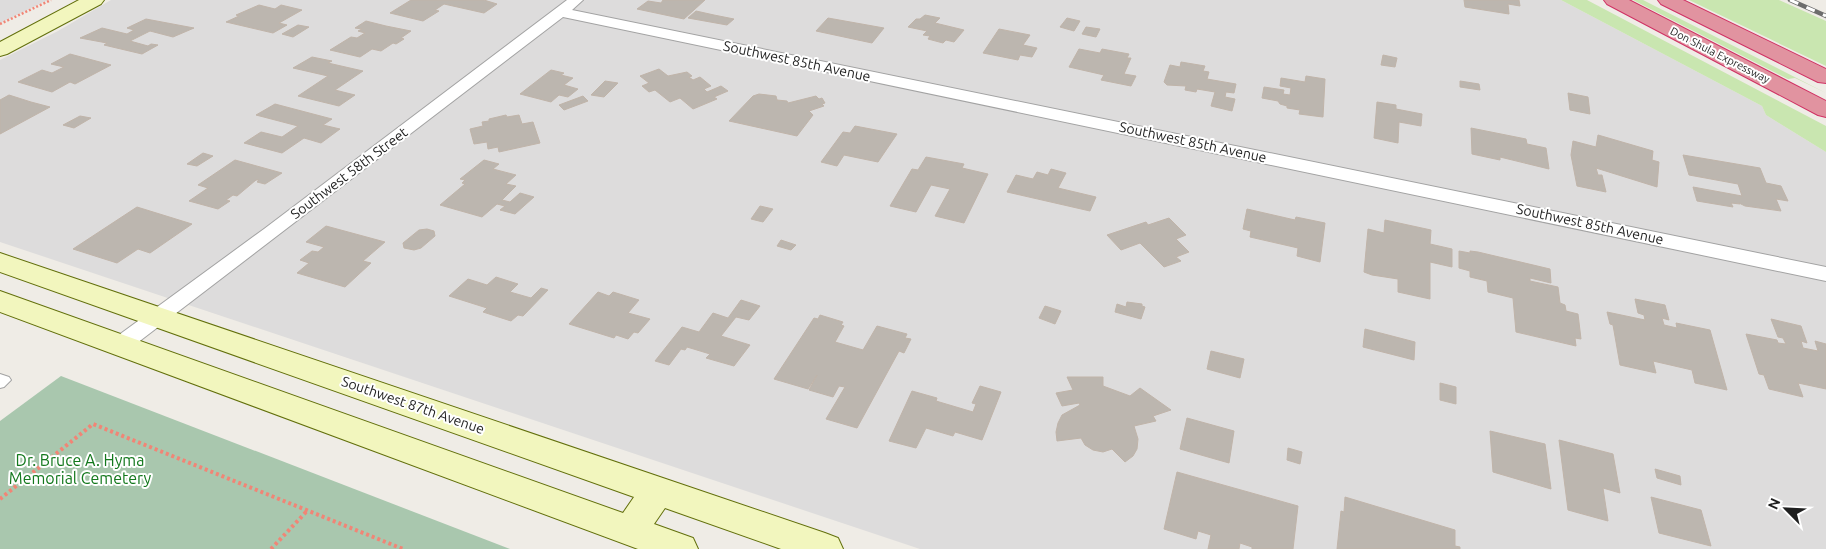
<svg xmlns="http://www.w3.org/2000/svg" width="1826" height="549" font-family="Ubuntu,sans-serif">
	<rect width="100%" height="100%" fill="#efece6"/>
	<path fill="#dddcdc" d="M0 0H48L0 23Z
		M111 0H1561L1762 106 1766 115 1826 152V549H920L0 242V60L58 31Z"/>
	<path fill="#c9e6b0" d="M1561 0H1587L1826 126V152L1766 115 1762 106Z
		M1633 0H1643L1826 93 1795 78 1788 79Z
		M1689 0H1779L1826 21V66Z"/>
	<path fill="#a9c7ae" d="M61 376 510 549H0V421Z"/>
	<path fill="#bcb6af" stroke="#c0b4a9" d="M411 0H484L497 4 484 13 444 4 435 10 439 11 423 21 390 13Z
		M663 0H705L684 19 637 9 648 1 661 3Z
		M1464 0H1519L1520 6 1508 4 1509 14 1465 7Z
		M259 5 275 9 281 5 302 10 279 23 287 25 273 33 226 22 239 16 236 15Z
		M696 11 714 15 734 19 727 25 688 18Z
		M925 15 940 18 935 23 964 30 954 42 946 40 943 43 928 39 930 36 923 35 927 31 908 27 916 19H920Z
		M828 18 884 28 872 43 816 31Z
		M1067 18 1080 21 1074 31 1060 27Z
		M146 19 194 28 173 37 150 31 130 41 148 46 151 44 158 45 142 54 104 45 107 43 80 38 102 28 127 34 134 30 127 28Z
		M366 21 386 26 411 31 401 38 404 39 396 44 393 43 381 51 372 49 360 57 330 50 351 37 357 38 365 33 358 31 362 29 355 28Z
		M298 25 309 27 293 37 282 34Z
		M1086 27 1100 29 1096 37 1082 34Z
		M999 29 1030 35 1023 45 1037 48 1032 57 1020 55 1018 60 983 53Z
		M1079 49 1100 53 1102 49 1129 54 1127 58H1131L1124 74 1136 76 1131 86 1101 80 1104 75 1069 67Z
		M70 54 111 65 75 84 70 82 52 92 18 82 42 70 52 73 64 67 51 64Z
		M1383 55 1397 58 1395 67 1381 65Z
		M312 57 332 61 328 63 363 71 335 90 355 95 339 106 298 96 328 76 293 68Z
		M1181 62 1205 66 1203 71 1209 72 1207 79 1236 84 1234 93 1226 92 1225 97 1235 99 1232 111 1211 106 1215 92 1197 89 1196 92 1185 90 1186 86 1167 85 1164 82 1170 65 1180 67Z
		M659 69 668 76 687 72 692 76 689 77 693 80 700 77 711 86 704 89 707 92 721 86 728 91 714 97 717 99 693 109 680 98 670 102 655 90 649 92 642 86 649 83 640 76Z
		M551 70 564 73 561 75 573 78 564 85 578 89 568 97 559 95 551 102 520 94Z
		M1306 76 1325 79 1323 117 1299 114 1300 110 1287 108V106L1280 104 1278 101 1262 98 1264 87 1284 90 1283 94 1290 95 1291 88 1280 86 1281 78 1305 82Z
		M605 81 618 83 604 97 591 95Z
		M1460 81 1479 84 1480 90 1460 87Z
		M1568 93 1588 97 1590 114 1570 110Z
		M759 94 776 96 777 100 787 101 788 103 816 96 819 99 822 98 825 103 822 104 824 106 809 111 813 115 797 136 729 121 753 96Z
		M9 95 31 102 50 107 0 134V100Z
		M583 96 588 101 564 110 559 105Z
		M1377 102 1396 105V109L1422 114 1421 126 1399 122 1398 143 1374 138Z
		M275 104 332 119 323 125 340 129 321 143 304 138 282 153 244 143 261 132 282 137 298 126 256 115Z
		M506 115 507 117 519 115 522 124 533 122 540 143 499 152 498 147 488 149 487 142 474 144 470 129 483 126 482 122 489 121V119Z
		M80 116 91 118 74 128 63 125Z
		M855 126 897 134 878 162 844 155 837 166 821 162 843 132 850 133Z
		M1471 128 1526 139 1527 144 1546 148 1549 169 1500 157V160L1472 154Z
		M1598 135 1653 151 1652 160 1659 162 1657 187 1596 168 1598 175H1602L1606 192 1577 186 1571 155 1573 141 1596 147Z
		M203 153 213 156 197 166 187 164Z
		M1683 155 1760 168 1766 183 1781 186 1788 201 1776 199 1781 211 1745 206 1739 203 1740 204 1731 203 1733 207 1697 201 1693 187 1742 196 1738 184 1689 175Z
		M926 157 964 164 962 168 988 174 964 223 935 216 950 189 931 185 916 212 890 206 912 169 918 170Z
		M235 160 282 173 265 184 257 182 259 180H256L237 196 233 195 226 200 230 201 218 209 189 201 208 188 198 185Z
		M484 160 499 164 493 169 516 175 506 184 516 186 502 200 510 202 520 193 534 197 515 214 500 210 505 206 497 204 482 217 440 205 465 184 462 183 465 180 460 179Z
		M1051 169 1066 173 1058 188 1096 197 1090 211 1007 192 1016 175 1033 179 1037 172 1048 175Z
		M760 206 773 209 763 222 751 219Z
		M137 207 192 224 150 253 138 249 117 263 73 249Z
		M1247 209 1295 220 1296 217 1325 223 1320 262 1297 256 1298 248 1250 237 1251 231 1243 229Z
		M1169 218 1186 235 1176 239 1189 252 1176 257 1181 261 1164 267 1140 243 1121 250 1107 235 1146 222 1148 225Z
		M1385 220 1431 230 1430 244 1452 249V267L1430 262V299L1398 292V279L1372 275 1364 272 1368 229 1384 233Z
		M326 226 385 242 363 261 371 263 345 287 297 273 309 263 300 260 312 251 318 252 324 247 306 242Z
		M427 229 434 231 435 236 421 248 414 250 404 248 403 243 419 230Z
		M781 240 796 245 791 250 777 246Z
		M1459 251 1470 253V251L1478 252 1550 269 1551 283 1530 278V281L1558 287 1560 303 1565 305 1566 311 1578 314 1581 339 1575 338 1576 346 1516 332 1513 298 1488 292 1487 281 1470 277V271L1459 268Z
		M496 277 518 284 510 292 531 298 541 288 548 290 523 316 518 315 511 321 483 312 487 308 449 296 468 279 487 285Z
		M598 292 609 296 613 292 639 300 628 313 650 319 638 333 634 332 628 339 616 335 614 338 569 324Z
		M1635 299 1665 305 1669 320 1662 318 1664 325 1677 328 1676 323 1710 330 1727 390 1695 383 1692 370 1653 361 1656 373 1620 365 1613 325 1610 324 1607 312 1645 320 1644 315 1638 313Z
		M741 300 760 306 749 320 736 317 721 336 750 345 734 366 706 358 710 354 687 347 685 350 681 349 669 365 655 361 682 327 699 332 713 313 728 318Z
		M1127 302 1142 304V306L1145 307 1141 319 1115 312 1117 304 1126 307Z
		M1045 306 1061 311 1055 324 1039 318Z
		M820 315 843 322 841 325 844 326 835 342 863 350 877 326 907 334 905 338 911 339 904 353 899 351 857 428 826 419 845 387 839 386 833 397 809 390 817 375 808 389 774 379 814 318 818 319Z
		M1771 319 1801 326 1807 343 1801 341 1803 348 1818 351 1815 341 1826 344V389L1798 383 1803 397 1769 389 1764 375 1759 374 1746 334 1777 340 1778 343 1786 344 1783 338 1778 337Z
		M1365 329 1415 342 1414 360 1363 347Z
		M1211 351 1244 359 1240 378 1207 369Z
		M1067 377H1103V386L1130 396 1140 388 1171 410 1153 416 1156 421 1134 426 1138 439 1137 449 1133 456 1125 462 1112 449 1103 452 1093 450 1085 445 1081 438 1057 441 1056 432 1058 423 1062 415 1080 405 1079 403 1062 406 1056 393 1073 390Z
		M1440 383 1456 387V404L1440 400Z
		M980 386 1001 392 982 440 955 432 953 436 926 428 916 448 889 441 912 391 937 398 936 401 973 412 976 404 972 403Z
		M1187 418 1234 431 1229 463 1180 449Z
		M1490 431 1545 444 1551 489 1493 472Z
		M1559 440 1613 454 1620 493 1603 488 1608 521 1568 510Z
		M1288 448 1302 452 1300 464 1287 460Z
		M1655 469 1680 476 1681 485 1657 478Z
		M1177 472 1298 506 1293 549H1252V547L1240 543 1239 549H1208L1211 535 1198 531 1196 539 1164 529Z
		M1345 497 1455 530V546L1460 547V549H1337L1341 511 1344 512Z
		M1651 497 1701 510 1711 546 1659 533Z"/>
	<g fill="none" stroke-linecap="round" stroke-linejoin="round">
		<defs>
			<path id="service" d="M0 374 9 377 11 380 4 387 0 388Z"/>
			<path id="minor" d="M567 0H583L572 10 1826 267V281L563 17 128 350 120 353 112 350 109 345 112 340 264 229Z"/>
			<path id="secondary" d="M79 0H104L101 4 7 54 0 56V42Z
				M0 253 825 533 838 538 843 549H781L665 508 654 524 693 538 698 549H638L0 312V291L623 513 634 497 0 272Z"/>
			<path id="motorway" d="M1604 0H1629L1826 101V117L1818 115 1607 4Z
				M1658 0H1683L1826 69V83L1818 82 1661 4Z"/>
		</defs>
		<use href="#service" stroke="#a3a3a3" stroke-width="2"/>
		<use href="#minor" stroke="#a3a3a3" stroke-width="2"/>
		<use href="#secondary" stroke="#63700c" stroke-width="2"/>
		<use href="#motorway" stroke="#d03164" stroke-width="2"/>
		<path stroke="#f18576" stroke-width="2.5" stroke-dasharray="2 2" stroke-linecap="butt" d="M0 24 51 0"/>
		<path stroke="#f18576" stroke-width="4" stroke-dasharray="3 3" stroke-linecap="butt" d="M0 499 93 424 403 549
			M271 549 307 511"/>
		<use href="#service" fill="#fff" fill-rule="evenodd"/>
		<use href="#minor" fill="#fff" fill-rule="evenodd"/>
		<use href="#secondary" fill="#f2f6be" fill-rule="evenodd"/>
		<use href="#motorway" fill="#e193a0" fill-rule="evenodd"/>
		<defs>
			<path id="rail" d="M1790 0 1826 16"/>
		</defs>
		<use href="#rail" stroke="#6d6d6d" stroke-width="4.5"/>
		<use href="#rail" stroke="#fff" stroke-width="3" stroke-dasharray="9" stroke-linecap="butt"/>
	</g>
	<g text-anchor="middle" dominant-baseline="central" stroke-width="4" stroke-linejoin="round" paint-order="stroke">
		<g font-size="11" fill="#1f1f1f" stroke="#fff">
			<text transform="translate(1720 55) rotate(27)">Don Shula Expressway</text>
		</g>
		<g font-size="14" fill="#1f1f1f" stroke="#fff">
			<text transform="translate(797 61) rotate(12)">Southwest 85th Avenue</text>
			<text transform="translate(1193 142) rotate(12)">Southwest 85th Avenue</text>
			<text transform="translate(349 173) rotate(-37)">Southwest 58th Street</text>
			<text transform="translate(1590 224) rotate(12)">Southwest 85th Avenue</text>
			<text transform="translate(413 405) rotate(19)">Southwest 87th Avenue</text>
		</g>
		<g font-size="16" fill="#13781d" stroke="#fff">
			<text x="80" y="460">Dr. Bruce A. Hyma<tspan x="80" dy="18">Memorial Cemetery</tspan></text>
		</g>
	</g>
	<g transform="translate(1786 509) rotate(294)" stroke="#ffffff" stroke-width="4" paint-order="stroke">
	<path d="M0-4L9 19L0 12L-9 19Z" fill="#1f1f1f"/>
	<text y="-8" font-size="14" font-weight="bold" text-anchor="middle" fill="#1f1f1f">N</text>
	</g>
</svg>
